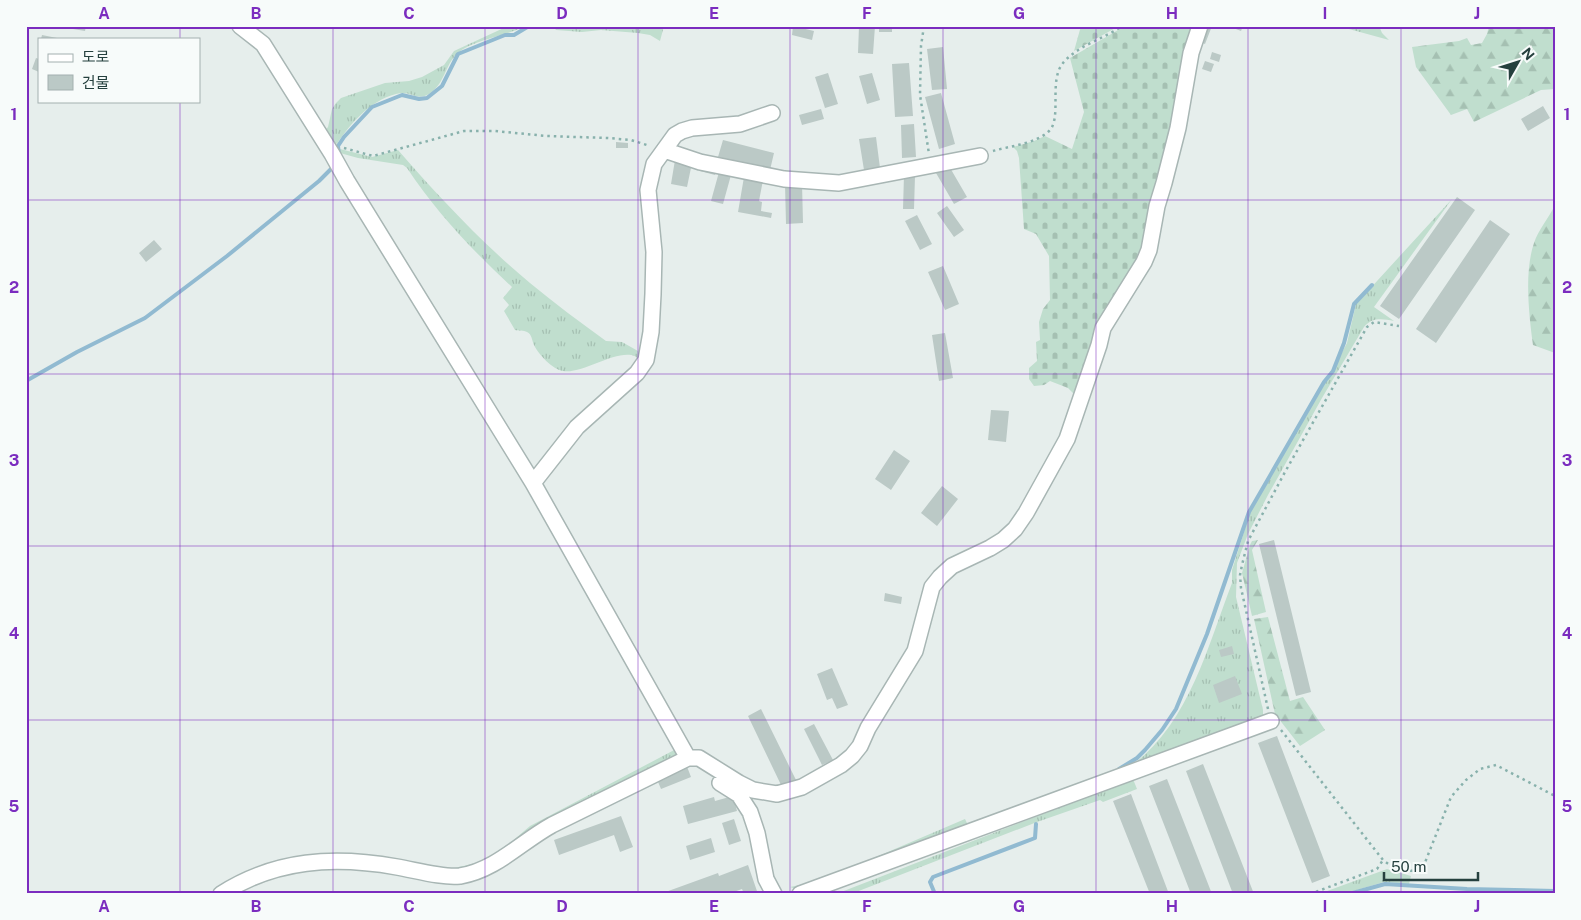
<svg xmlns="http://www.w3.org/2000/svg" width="1581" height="920" font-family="'Public Sans','Noto Sans KR',sans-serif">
	<defs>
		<pattern id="grass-tufts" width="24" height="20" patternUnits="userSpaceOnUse" patternTransform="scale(1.25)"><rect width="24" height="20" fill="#c0dece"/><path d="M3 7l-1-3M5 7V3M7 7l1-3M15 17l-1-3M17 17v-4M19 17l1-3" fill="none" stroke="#a5c0b2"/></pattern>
		<pattern id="forest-firs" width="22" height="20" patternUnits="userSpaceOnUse" patternTransform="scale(1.25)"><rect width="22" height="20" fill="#c0dece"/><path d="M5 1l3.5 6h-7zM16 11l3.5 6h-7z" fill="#a5c0b2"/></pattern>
		<pattern id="cemetery-stones" width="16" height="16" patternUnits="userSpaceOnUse" patternTransform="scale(1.25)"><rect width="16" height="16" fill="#c0dece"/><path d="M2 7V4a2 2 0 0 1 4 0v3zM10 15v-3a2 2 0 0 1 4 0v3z" fill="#a5c0b2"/></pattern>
	</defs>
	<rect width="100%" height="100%" fill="#e6eeec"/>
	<path fill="url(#grass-tufts)" d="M508 26H525C507 36 472 40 458 53 444 65 445 86 427 95 417 100 411 92 401 93 374 97 351 122 337 144L322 134 328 127 332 109 336 103 341 98 385 83 409 81 422 77 444 65 454 51Z
		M553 26H664L660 41 650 35 638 33 601 30 582 32 556 30Z
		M1338 26H1379L1382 33 1389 40Z
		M340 149 372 157 398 150C439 197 482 243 530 283 554 303 580 322 606 341L622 342 638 351 641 361C638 359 635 355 631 355 612 352 582 374 563 371 552 369 539 355 534 345 532 341 532 334 527 332 524 330 518 331 515 330L504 311 509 305 503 298 512 287C473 251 436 212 407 168L403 165 358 158 340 153Z
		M1452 199 1374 307 1394 321C1382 319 1373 317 1364 327L1322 398 1268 495 1248 534 1237 563 1236 597 1263 710V716L1130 767C1189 724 1207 648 1232 583V570L1251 510 1325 382 1334 371 1337 362 1347 343 1356 304Z
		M678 748 682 755 494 862 466 871 323 856 382 857 444 868H455L480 862 503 849 530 826Z
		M1133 779 1137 789 1103 802 1100 800 1037 822 851 894H836Z
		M965 819 970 829 802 891 790 887 814 882 834 875Z
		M1387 869 1411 876 1409 884 1384 882 1343 894H1319Z"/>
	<path fill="url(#forest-firs)" d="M1489 26H1555V89L1541 90 1474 122 1467 109 1451 115 1416 67 1412 47 1459 41 1467 38 1471 45 1482 43 1487 34Z
		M1555 205V353L1533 345C1529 315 1524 272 1534 243 1538 230 1549 218 1555 205Z
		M1258 540 1252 550 1266 612 1252 616 1242 573 1250 545 1252 541Z
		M1268 617 1290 701 1303 697 1325 730 1300 746 1275 714 1254 619Z"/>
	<path fill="url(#cemetery-stones)" d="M1081 26H1119L1074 51Z
		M1125 26H1196L1149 232 1077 397 1068 388 1050 381 1044 385 1034 386 1029 379V368L1037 361 1036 342 1040 340 1039 322 1043 309 1050 300 1049 256 1036 234 1024 229 1019 158 1017 151 1013 147 1034 141 1045 136 1072 149 1084 112 1070 58Z"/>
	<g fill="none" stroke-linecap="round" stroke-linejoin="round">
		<path stroke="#91bad1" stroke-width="4" d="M339 155 338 146 344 137 372 107 402 95 419 99 427 98 442 86 458 54 505 35H514L529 26
			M26 381 77 352 145 318 227 256 319 181 333 167
			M1119 769 1137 758 1145 750 1162 730 1176 709 1207 634 1249 512 1324 382 1333 371 1344 343 1354 304 1372 285
			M935 894 930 882 933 877 1035 838 1036 824
			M1349 894 1385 884 1467 889 1555 891"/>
	</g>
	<path fill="#bbc9c6" d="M74 26H86L85 31 73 29Z
		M793 26 814 31 812 40 792 35Z
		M859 26H875L873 54 858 53Z
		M879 26H892V32H879Z
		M1204 26H1212L1205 44 1198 41Z
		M1228 26H1243L1241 31Z
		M42 35 57 38V39H41Z
		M943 47 947 89 932 90 927 49Z
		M1212 52 1221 55 1219 62 1210 59Z
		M36 58 39 59V72L32 69Z
		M1205 61 1214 64 1211 72 1202 69Z
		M909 63 913 116 895 117 892 64Z
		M828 73 838 104 825 108 815 77Z
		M872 73 880 100 867 104 859 76Z
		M941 93 955 144 939 149 925 97Z
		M1543 106 1550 118 1528 131 1521 119Z
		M821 109 824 119 802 125 799 115Z
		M914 124 916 157 902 158 901 125Z
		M876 137 880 168 864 170 859 139Z
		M723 140 774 153 770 170 718 157Z
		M616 142 628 143V148H616Z
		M675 160 692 163 687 187 671 184Z
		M701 165 717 169 715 175 700 171Z
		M949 166 967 197 954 204 936 173Z
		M719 172 731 175 723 204 711 201Z
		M904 175 915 176 914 209H903Z
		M744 177 763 180 759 201 762 202 761 211 772 213 771 218 738 212Z
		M802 183 803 223 786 224 785 184Z
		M1457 197 1475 210 1399 319 1380 306Z
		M947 206 964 230 954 237 937 213Z
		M917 215 932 244 920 250 905 221Z
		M1490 220 1510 234 1436 343 1416 329Z
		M154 240 162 249 146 262 139 253Z
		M943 266 959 304 945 310 928 272Z
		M945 333 953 378 939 381 932 335Z
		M991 410 1009 411 1006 442 988 440Z
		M894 450 910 461 891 490 875 479Z
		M942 486 958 499 937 526 921 513Z
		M1274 540 1311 692 1296 696 1259 544Z
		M885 593 902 597 901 604 884 601Z
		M1232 646 1234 654 1221 657 1219 650Z
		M832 668 848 705 837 709 832 698 827 700 817 674Z
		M1235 676 1242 694 1219 703 1213 685Z
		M761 709 796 780 782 787 748 716Z
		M814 724 833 760 822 765 804 729Z
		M1277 736 1330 876 1312 883 1258 743Z
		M686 764 691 777 661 789 656 777Z
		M1203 764 1254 894H1233L1186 771Z
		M1167 779 1212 894H1191L1149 786Z
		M1131 794 1169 894H1150L1113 801Z
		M733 796 737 811 688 824 683 806 714 797 715 801Z
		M621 816 633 847 620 852 614 835 559 855 554 840Z
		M734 819 741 841 729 845 722 823Z
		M711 838 715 852 690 860 686 846Z
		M748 865 758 894H744L742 889 728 894H660L718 873 719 876Z"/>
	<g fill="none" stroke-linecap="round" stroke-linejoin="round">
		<defs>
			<path id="minor" d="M240 26 263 44 332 154 347 181 533 483 688 758
				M664 150 700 162 784 179 839 183 980 156
				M533 483 577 427 637 373 646 360 651 332 653 294 654 252 648 190 654 164 675 135 682 131 692 128 740 124 772 113
				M720 783 739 795 750 812 757 833 766 879 774 894
				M221 894C276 859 334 856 397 867 415 870 442 878 460 876 496 870 521 842 552 825L688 758H699L739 783 753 790 777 794 802 787 841 765 852 756 860 746 868 728 915 651 932 587 940 577 952 566 990 548 1003 540 1015 529 1026 513 1067 439 1099 345 1103 328 1144 262 1149 250 1157 206 1164 183 1178 128 1191 53 1200 26
				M800 894 1271 721"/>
		</defs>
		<use href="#minor" stroke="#a8b6b4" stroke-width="18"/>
		<path stroke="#88b1ac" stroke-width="2.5" stroke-dasharray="2.5 4" stroke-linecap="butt" d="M924 26 921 46 920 95 929 154
			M344 148 373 156 464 131H495L546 136 608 138 631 140 650 146
			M993 151C1010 146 1034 144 1048 132 1063 120 1048 81 1063 63 1078 45 1104 39 1122 26
			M1268 709 1241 588 1240 575 1242 565 1248 541 1285 472 1367 327 1374 322 1399 326
			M1281 730 1383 860C1395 870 1411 876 1424 865L1451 797 1466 780 1480 769 1496 765 1555 796
			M1310 894 1377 869 1383 860"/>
		<use href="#minor" stroke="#fff" stroke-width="15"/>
	</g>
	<path fill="none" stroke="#7b2cbf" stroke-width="1" stroke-opacity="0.55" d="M180 26V39M333 26V894M485 26V894M638 26V894M790 26V894M943 26V894M1096 26V894M1248 26V894M1401 26V894M180 101V894M26 200H1555M26 374H1555M26 546H1555M26 720H1555"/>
	<rect width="1581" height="920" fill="none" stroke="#f7fbfa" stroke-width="55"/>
	<rect x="38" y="38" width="162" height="65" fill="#f7fbfa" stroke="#a3b0af"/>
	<rect x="48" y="54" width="25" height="8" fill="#ffffff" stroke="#a3b0af"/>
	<text x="82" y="62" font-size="15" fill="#25403e">도로</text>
	<rect x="48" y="75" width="25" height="15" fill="#bbc9c6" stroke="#a3b0af"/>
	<text x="82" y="88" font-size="15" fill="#25403e">건물</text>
	<g transform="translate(1518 62) rotate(51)" stroke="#f7fbfa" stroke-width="4" paint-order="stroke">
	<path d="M0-4L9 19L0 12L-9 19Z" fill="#25403e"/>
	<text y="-8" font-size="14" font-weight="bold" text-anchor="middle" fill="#25403e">N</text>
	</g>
	<path d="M1384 872v8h94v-8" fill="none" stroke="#25403e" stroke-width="2.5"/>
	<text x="1391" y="872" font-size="15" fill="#25403e" stroke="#f7fbfa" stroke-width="4" paint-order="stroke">50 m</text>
	<rect x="28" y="28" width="1526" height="864" fill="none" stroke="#7b2cbf" stroke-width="2"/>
	<g font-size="16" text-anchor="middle" font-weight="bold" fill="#7b2cbf">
		<text x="104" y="19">A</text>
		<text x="256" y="19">B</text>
		<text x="409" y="19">C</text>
		<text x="562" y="19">D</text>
		<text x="714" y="19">E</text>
		<text x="867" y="19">F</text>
		<text x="1019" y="19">G</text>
		<text x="1172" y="19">H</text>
		<text x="1325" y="19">I</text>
		<text x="1477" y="19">J</text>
		<text x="14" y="120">1</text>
		<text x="1567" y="120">1</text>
		<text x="14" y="293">2</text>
		<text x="1567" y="293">2</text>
		<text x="14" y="466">3</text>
		<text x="1567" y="466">3</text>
		<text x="14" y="639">4</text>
		<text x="1567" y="639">4</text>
		<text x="14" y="812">5</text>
		<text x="1567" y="812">5</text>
		<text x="104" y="912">A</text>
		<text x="256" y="912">B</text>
		<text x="409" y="912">C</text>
		<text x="562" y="912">D</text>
		<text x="714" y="912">E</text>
		<text x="867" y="912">F</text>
		<text x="1019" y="912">G</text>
		<text x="1172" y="912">H</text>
		<text x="1325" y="912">I</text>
		<text x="1477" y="912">J</text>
	</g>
</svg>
